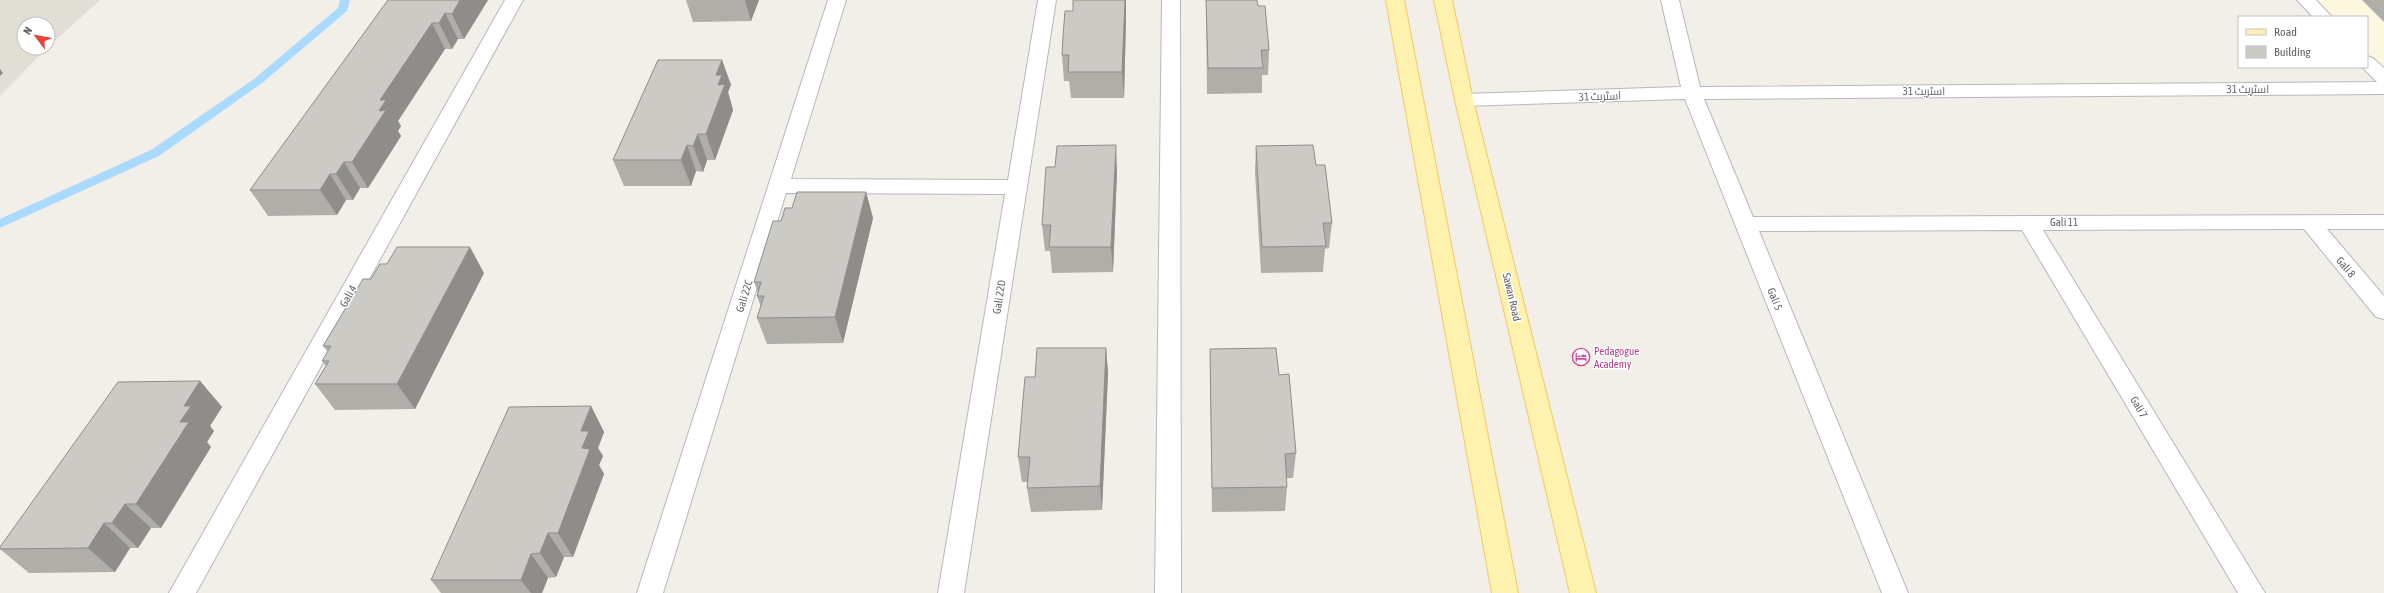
<svg xmlns="http://www.w3.org/2000/svg" width="2384" height="593" font-family="'Asap Condensed',Cairo,sans-serif">
	<rect width="100%" height="100%" fill="#f1efe8"/>
	<path fill="#fef7e0" d="M2306 0H2384V79L2367 62V17H2323Z"/>
	<path fill="#e1ded6" d="M0 0H100L48 47V24H24V48H47L0 96Z"/>
	<g fill="none" stroke-linecap="round" stroke-linejoin="round">
		<path fill="#aadaff" fill-rule="evenodd" d="M340 0H350L347 11 262 83 159 156 0 228V219L151 150 254 79 338 8Z"/>
		<defs>
			<path id="minor" d="M505 0H523L196 593H169Z
				M828 0H846L791 179 1008 180 1038 0H1056L964 593H938L1005 194 786 193 663 593H637Z
				M1162 0H1180L1181 593H1155Z
				M1661 0H1679L1700 87 2377 82 2362 67H2367V56L2373 58 2384 68V94L1704 99 1753 217 2384 215V229H2327L2384 296V319L2376 317 2304 229 2043 230 2265 593H2238L2022 230 1759 231 1908 593H1882L1685 99 1464 106 1457 104 1455 100 1457 96 1464 94 1681 87Z
				M2297 0H2316L2332 17H2313Z"/>
			<path id="major" d="M1386 0H1404L1518 593H1492Z
				M1434 0H1452L1473 100 1596 593H1570L1455 100Z"/>
		</defs>
		<use href="#minor" stroke="#b5b8bc" stroke-width="2"/>
		<use href="#major" stroke="#f2c960" stroke-width="2"/>
		<use href="#minor" fill="#fff" fill-rule="evenodd"/>
		<use href="#major" fill="#fff2af" fill-rule="evenodd"/>
	</g>
	<path fill="#afaea9" d="M388 0H488L464 39H458L452 49H445L398 121 401 126 398 131 401 136 368 188H360L353 200H346L337 215 268 216 250 190Z
		M686 0H759L751 21 693 22Z
		M1073 0H1126V19L1124 98H1071L1069 81H1064L1062 55 1073 11Z
		M1206 0 1258 6 1269 50 1268 75H1262V93L1207 94Z
		M2362 0H2384V22Z
		M722 60 731 85 728 92 733 110 715 160H707L703 172 696 171 691 186H624L613 160Z
		M1256 146 1316 165 1332 223 1329 248 1325 249 1323 272 1261 273 1255 172Z
		M1117 171 1113 272 1052 273 1050 251H1045L1042 225Z
		M866 192 873 218 843 343 767 344 757 318 761 307 757 296 758 293 754 282 781 221 792 208Z
		M484 273 415 409 335 410 315 384 326 366 322 361 328 352 323 346Z
		M1106 348 1108 373 1102 510 1031 512 1027 488 1028 482H1022L1018 457 1035 377Z
		M1210 349 1279 375 1296 453 1293 478H1286L1287 487 1285 511 1212 512 1210 374Z
		M200 381 222 407 210 426 214 431 207 442 211 447 161 528H151L138 548H130L115 572 29 573 0 549V547Z
		M591 406 604 432 598 448 603 456 599 465 604 474 573 557H564L556 577 548 578 542 593H441L431 580Z"/>
	<path fill="#8f8d8a" d="M460 0H488L464 39 452 14Z
		M745 0H759L751 21Z
		M1125 0H1126V19L1124 98 1122 72Z
		M445 13 458 39 452 49 439 23Z
		M432 23 445 49 398 121 401 126 398 131 401 136 368 188 352 162 379 111 380 100Z
		M722 60 731 85 728 92 733 110 715 160 706 134 718 85 716 75Z
		M0 69 3 73 0 76Z
		M698 134 707 160 703 172 693 146Z
		M687 145 696 171 691 186 681 160Z
		M1116 145 1117 171 1113 272 1111 247Z
		M344 162 360 188 353 200 336 174Z
		M330 174 346 200 337 215 320 190Z
		M866 192 873 218 843 343 835 317Z
		M470 247 484 273 415 409 397 384Z
		M1106 348 1108 373 1102 510 1100 486Z
		M200 381 222 407 210 426 214 431 207 442 211 447 161 528 136 504 180 422 184 406Z
		M591 406 604 432 598 448 603 456 599 465 604 474 573 557 558 533 582 448 581 431Z
		M125 504 151 528 138 548 112 523Z
		M104 523 130 548 115 572 88 548Z
		M548 533 564 557 556 577 540 553Z
		M531 554 548 578 542 593H531L521 580Z"/>
	<path fill="#cccac5" stroke="#8f8d8a" d="M388 0H460L452 14 445 13 439 23H432L380 100H386L379 111 386 110 352 162H344L336 174H330L320 190H250Z
		M1073 0H1125L1122 72H1068L1069 55H1062L1063 36 1065 11H1073Z
		M1206 0H1257L1258 6H1265L1269 50H1261L1263 68H1208Z
		M658 60H722L716 75H722L718 85 725 84 706 134H698L693 146 687 145 681 160H613Z
		M1116 145 1111 247H1049L1051 225H1042L1046 167H1055L1057 146Z
		M1313 145 1316 165H1325L1332 223H1323L1326 246 1262 247 1256 146Z
		M797 192H866L835 317 757 318 764 296H757L761 282H754L773 221H781L785 208H792Z
		M397 247H470L397 384H315L329 361H322L331 346H323L363 279H371L380 264H387Z
		M1037 348H1106L1100 486 1027 488 1030 457H1018L1025 377H1035Z
		M1276 348 1279 375 1289 374 1296 453 1285 454 1287 487 1212 488 1210 349Z
		M200 381 184 406H191L180 422H189L136 504H125L112 523H104L88 548 0 549V547L118 382Z
		M591 406 581 431H589L582 448 590 449 558 533H548L540 553 531 554 521 580H431L509 407Z"/>
	<defs>
		<symbol id="hotel-ring" viewBox="-11 -11 22 22"><circle r="9.5" fill="#fff" stroke="#d1479c" stroke-width="1.5"/><path d="M-6-4.5h1.5V1H6V5H4.5V3h-9V5H-6ZM-4 0a1.8 1.8 0 1 1 3.6 0ZM.5 0V-2.5h3Q6-2.5 6 0Z" fill="#d1479c"/></symbol>
	</defs>
	<g fill-rule="evenodd">
		<use href="#hotel-ring" x="1571" y="347" width="20" height="20"/>
	</g>
	<g text-anchor="middle" dominant-baseline="central" stroke-width="3" stroke-linejoin="round" paint-order="stroke">
		<g font-size="11" fill="#5f6368" stroke="#fff">
			<text x="2248" y="89">اسٹریٹ 31</text>
			<text x="1924" y="91">اسٹریٹ 31</text>
			<text transform="translate(1600 96) rotate(-2)">اسٹریٹ 31</text>
			<text x="2064" y="222">Gali 11</text>
			<text transform="translate(2346 267) rotate(50)">Gali 8</text>
			<text transform="translate(348 296) rotate(-61)">Gali 4</text>
			<text transform="translate(744 296) rotate(-73)">Gali 22C</text>
			<text transform="translate(999 297) rotate(-81)">Gali 22D</text>
			<text transform="translate(1512 297) rotate(77)">Sawan Road</text>
			<text transform="translate(1775 299) rotate(68)">Gali 5</text>
			<text transform="translate(2139 407) rotate(59)">Gali 7</text>
		</g>
		<g font-size="11" fill="#b23c85" stroke="#fff" text-anchor="start">
			<text x="1594" y="351">Pedagogue<tspan x="1594" dy="13">Academy</tspan></text>
		</g>
	</g>
	<rect x="2238" y="16" width="130" height="52" fill="#ffffff" stroke="#bfc1c3"/>
	<rect x="2246" y="29" width="20" height="6" fill="#fff2af" stroke="#bfc1c3"/>
	<text x="2274" y="36" font-size="12" fill="#5f6368">Road</text>
	<rect x="2246" y="46" width="20" height="12" fill="#cccac5" stroke="#bfc1c3"/>
	<text x="2274" y="56" font-size="12" fill="#5f6368">Building</text>
	<g transform="translate(36 36) rotate(302)"><circle r="19" fill="#ffffff" stroke="#bfc1c3"/>
	<path d="M0-3L7 15L0 10L-7 15Z" fill="#ea4335"/>
	<text y="-6" font-size="11" font-weight="bold" text-anchor="middle" fill="#5f6368">N</text>
	</g>
</svg>
